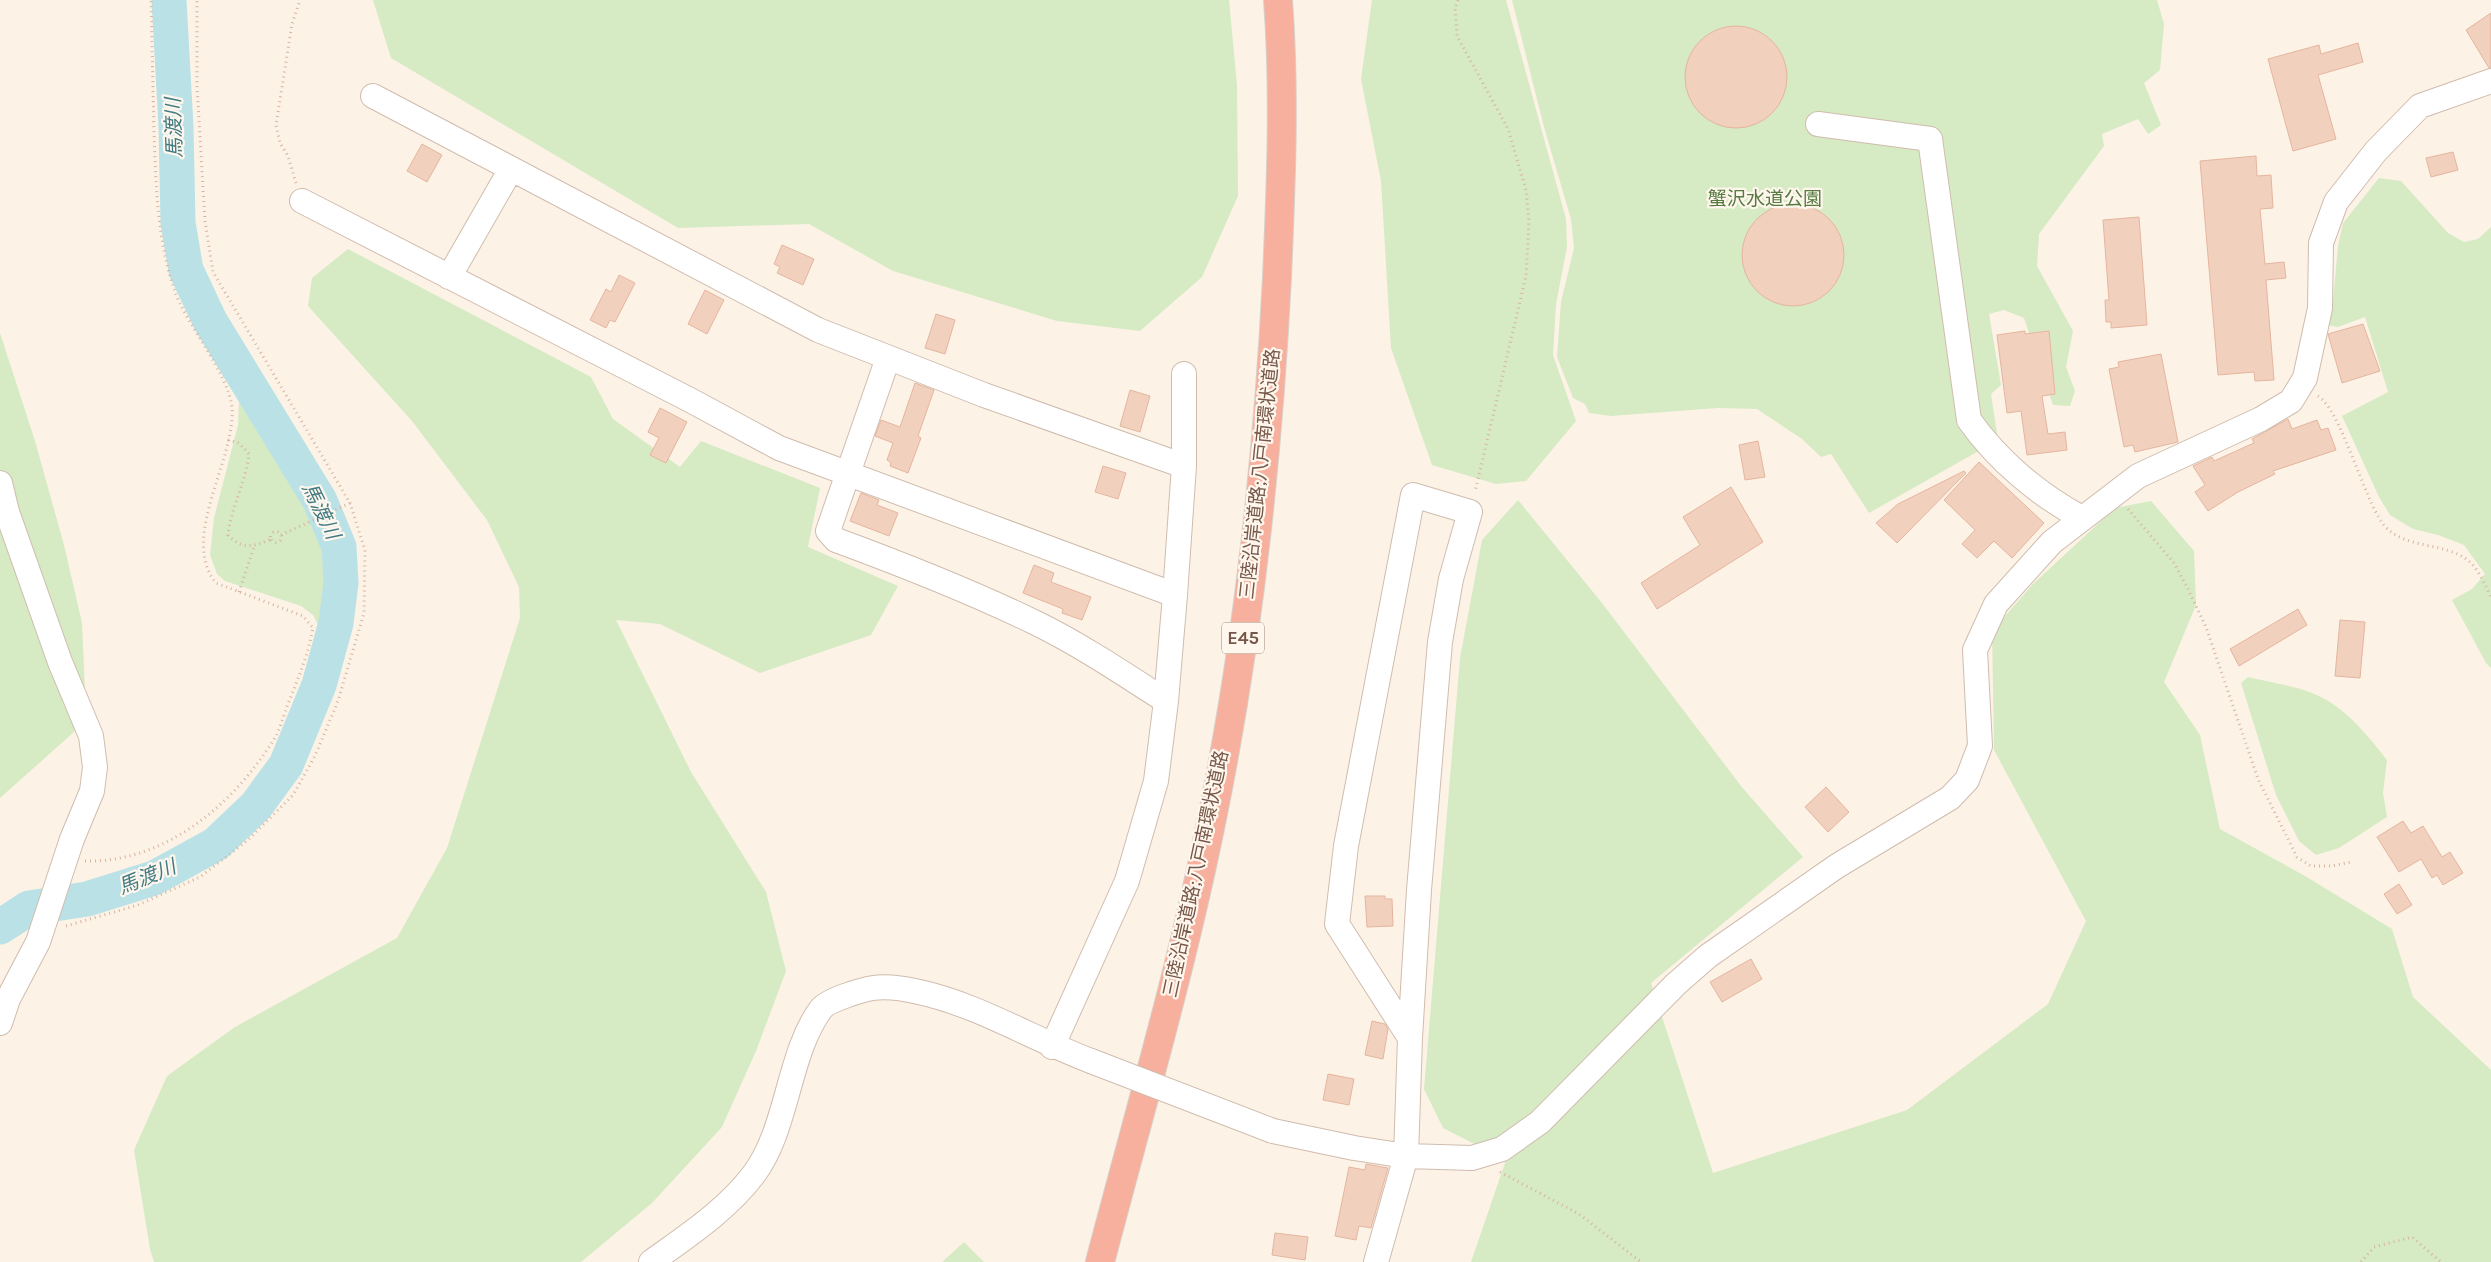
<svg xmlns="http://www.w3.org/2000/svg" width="2491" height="1262" font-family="Karla,'Noto Sans JP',sans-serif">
	<rect width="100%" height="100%" fill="#fcf3e6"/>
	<path fill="#d6eac4" d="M373 0H1229L1237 85 1238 196 1202 277 1140 331 1057 321 893 271 809 224 678 228 391 58Z
		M1372 0H1506L1566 219 1567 247 1556 304 1553 355 1576 421 1526 481 1496 484 1432 465 1391 348 1381 181 1361 79Z
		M1512 0H2157L2164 24 2160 70 2144 83 2161 125 2148 134 2138 119 2102 134 2104 146 2039 234 2037 266 2073 331 2066 367 2075 391 2070 406 2053 405 2024 318 2004 310 1989 314 2001 385 1991 394 1998 440 1869 513 1831 454 1821 457 1802 439 1757 409 1718 408 1611 416 1589 413 1585 404 1573 398 1557 357 1561 302 1574 248 1571 219 1544 127Z
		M2379 178 2401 181 2448 233 2464 242 2478 239 2491 227V668L2486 663 2452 600 2472 589 2485 574 2464 545 2438 535 2413 529 2390 515 2379 497 2342 416 2388 392 2365 317 2338 327 2326 325 2333 301 2338 246 2343 223Z
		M348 249 591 377 613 419 680 467 701 441 820 488 808 547 898 586 871 635 760 673 660 624 616 620 691 772 766 892 786 971 756 1051 722 1127 652 1203 581 1262H154L150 1249 134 1150 167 1076 235 1027 397 938 447 848 520 618 519 587 487 520 412 421 308 306 312 278Z
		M0 333 35 441 64 545 82 623 85 691 74 732 0 798Z
		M248 400 312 515 324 546 329 577 325 624 320 629 313 615 301 606 225 581 217 574 210 555 214 518 238 425 239 401Z
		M1518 500 1602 603 1741 786 1803 857 1651 983 1713 1173 1907 1110 2048 1004 2086 921 1994 750 1992 631 2033 584 2115 508 2151 501 2194 551 2196 605 2164 682 2200 735 2220 829 2305 876 2392 929 2413 997 2491 1070V1262H1471L1506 1160 1443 1128 1424 1089 1460 658 1482 540Z
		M2248 677C2272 683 2301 686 2323 698 2349 712 2369 737 2387 760L2383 793 2387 817 2339 848 2316 855 2299 841 2276 795 2241 683Z
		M964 1242 984 1262H942Z"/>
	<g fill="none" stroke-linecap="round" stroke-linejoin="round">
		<path stroke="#bae2e6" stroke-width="35" d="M0 927 29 908 87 899 154 878 216 844 256 806 286 765 319 685 336 623 341 583 339 547 320 501 210 321 186 270 178 223 176 127 169 0"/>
	</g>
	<path fill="#f2d0be" stroke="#e5b59e" d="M2491 13V68H2489L2466 30Z
		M1685 77a51 51 0 1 1 102 0a51 51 0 1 1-102 0Z
		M2358 43 2363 62 2318 75 2336 139 2293 151 2268 59 2319 45 2321 54Z
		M422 144 442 155 427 182 407 171Z
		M2453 152 2458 170 2431 177 2426 158Z
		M2256 156 2257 176 2271 175 2273 208 2260 209 2265 264 2284 262 2286 278 2266 280 2274 380 2255 381 2254 372 2218 375 2200 161Z
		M1742 255a51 51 0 1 1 102 0a51 51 0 1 1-102 0Z
		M2139 217 2147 325 2111 328V322H2106L2105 300H2109L2103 220Z
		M782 245 814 259 803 285 777 273 780 267 774 264Z
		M619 275 635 283 615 322 610 320 606 328 590 320 606 289 611 292Z
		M705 290 724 300 707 334 688 324Z
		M936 314 955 320 945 354 925 348Z
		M2363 324 2380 371 2342 383 2328 334Z
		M2025 331V334L2049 331 2055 394 2042 396 2048 434 2065 432 2067 450 2027 455 2021 411 2007 413 1997 335Z
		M2161 354 2178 442 2135 452 2133 445 2124 447 2109 369 2119 367 2118 362Z
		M915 383 934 390 918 436 921 438 908 473 890 466 891 463 887 460 893 443 875 436 881 420 900 427Z
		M1130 390 1150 396 1140 432 1120 426Z
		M660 408 687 422 666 463 650 455 659 438 648 432Z
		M2288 419 2292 429 2317 420 2321 430 2328 428 2336 450 2273 471 2275 474 2238 492 2208 511 2195 492 2205 485 2193 466 2212 457 2214 461 2254 443 2252 439Z
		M1758 441 1765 477 1745 480 1739 445Z
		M1979 462 2044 523 2012 558 1994 541 1977 558 1962 544 1975 530 1944 500Z
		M1103 466 1126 473 1118 499 1095 492Z
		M1964 471 1966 473 1897 543 1876 523 1898 504Z
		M1731 487 1763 542 1657 609 1641 583 1700 545 1683 517Z
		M861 493 879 500 877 505 898 513 889 536 850 521Z
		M1034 565 1054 573 1051 582 1091 597 1082 620 1062 613 1063 609 1023 593Z
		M2298 609 2307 625 2239 666 2230 649Z
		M2340 620 2365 622 2360 678 2335 676Z
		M1826 787 1849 812 1828 832 1805 807Z
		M2403 821 2411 833 2423 826 2442 857 2450 852 2463 873 2443 885 2437 875 2432 878 2421 859 2399 872 2377 837Z
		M2399 884 2412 905 2397 914 2384 894Z
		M1365 896H1385V899H1392L1393 926 1367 927Z
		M1751 959 1762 979 1722 1002 1710 982Z
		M1372 1021 1385 1024 1388 1029 1383 1059 1365 1055Z
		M1328 1074 1354 1079 1349 1105 1323 1100Z
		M1366 1164 1388 1168 1371 1228 1359 1226 1356 1240 1335 1236 1349 1167 1365 1170Z
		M1275 1233 1308 1237 1305 1260 1272 1255Z"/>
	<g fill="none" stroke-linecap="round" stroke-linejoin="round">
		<defs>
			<path id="minor" d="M373 96 818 330 984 395 1184 466
				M1818 124 1930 139 1969 420C1998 461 2039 495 2082 518
				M302 201 690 400 779 448 1175 595
				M449 277 511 169
				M888 358 828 531 836 540C904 565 970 591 1036 623 1081 645 1124 674 1166 701
				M0 483 7 512 60 662 91 736 95 767 92 791 72 839 38 942 8 999 0 1023
				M1052 1047 1127 881 1156 781 1166 701 1175 595 1184 466V374
				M1273 1131 1354 1148 1406 1156 1472 1158 1502 1149 1540 1122 1676 984 1708 956 1837 866 1950 798 1967 780 1980 746 1975 650 1996 604 2052 542 2138 476 2261 419 2291 401 2305 378 2320 308 2321 243 2336 202 2376 151 2420 106 2491 81
				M651 1262C687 1236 727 1210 754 1174 788 1129 788 1053 821 1009 828 1000 861 990 873 988 886 986 906 989 919 992 976 1004 1035 1040 1091 1061
				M1376 1262 1406 1156 1410 1038 1419 890 1440 642 1451 579 1470 512 1413 495 1346 846 1337 924 1410 1038"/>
			<path id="highway" d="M1100 1262C1139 1113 1183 964 1213 813 1249 636 1268 456 1277 277 1281 185 1285 92 1278 0"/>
		</defs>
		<use href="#minor" stroke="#d0bcae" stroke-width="26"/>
		<use href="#highway" stroke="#d9d0cc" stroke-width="30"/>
		<path stroke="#d7b3a0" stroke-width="3" stroke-dasharray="1 4" stroke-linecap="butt" d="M1458 0 1455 8 1457 36 1508 129 1526 190 1529 221 1526 276 1475 492
			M296 183 288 156 280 143 276 125 292 24 300 0
			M2318 396C2341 410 2363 497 2383 524 2402 549 2443 542 2466 559 2478 567 2485 585 2491 597
			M228 440 239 443 249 454C246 482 231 507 228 535 242 550 254 547 271 539
			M2128 509 2174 563 2188 589 2206 627 2258 779 2297 857 2311 866H2332L2351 862
			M270.5 537a5.5 5.5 0 1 1 11 0a5.5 5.5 0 1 1-11 0Z
			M281 535 350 503
			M239 592 254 547
			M85 861C167 863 236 802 276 736 281 726 284 714 288 704 298 679 308 655 313 628L303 616 216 583C179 538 236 459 232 408 229 374 185 323 174 289 157 238 156 186 154 132 153 88 152 44 151 0
			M66 926 138 905 200 877 248 840 293 795 315 756 338 701 364 613 365 550 350 503 213 272 205 221 197 86V0
			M1500 1172 1579 1214 1641 1262
			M2361 1262 2374 1247 2412 1237 2441 1262"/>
		<use href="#minor" stroke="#fff" stroke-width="24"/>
		<use href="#highway" stroke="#f7b09d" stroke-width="28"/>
		<defs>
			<path id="minor-bridge" d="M1091 1061 1273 1131"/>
		</defs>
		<use href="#minor-bridge" stroke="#d0bcae" stroke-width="26" stroke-linecap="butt"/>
		<use href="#minor-bridge" stroke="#fff" stroke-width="24"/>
	</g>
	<g text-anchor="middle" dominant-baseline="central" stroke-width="4.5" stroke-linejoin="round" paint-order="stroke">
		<rect fill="#fff7ed" stroke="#9f887b" stroke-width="1" x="1222" y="622.5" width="42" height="31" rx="4"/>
		<g font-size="18" font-weight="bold" fill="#76584a">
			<text x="1243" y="638">E45</text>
		</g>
		<g font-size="19" fill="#567c42" stroke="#fff7ed">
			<text x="1765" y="199">蟹沢水道公園</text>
		</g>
		<g font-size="19" fill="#76584a" stroke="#fff7ed">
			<text transform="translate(1260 474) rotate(-84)">三陸沿岸道路;八戸南環状道路</text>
			<text transform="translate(1196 874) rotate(-78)">三陸沿岸道路;八戸南環状道路</text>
		</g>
		<g font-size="20" font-style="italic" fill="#417b83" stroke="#fff7ed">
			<text transform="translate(174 128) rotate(-92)">馬渡川</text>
			<text transform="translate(321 511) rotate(64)">馬渡川</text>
			<text transform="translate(147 877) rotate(-22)">馬渡川</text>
		</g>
	</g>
</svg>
